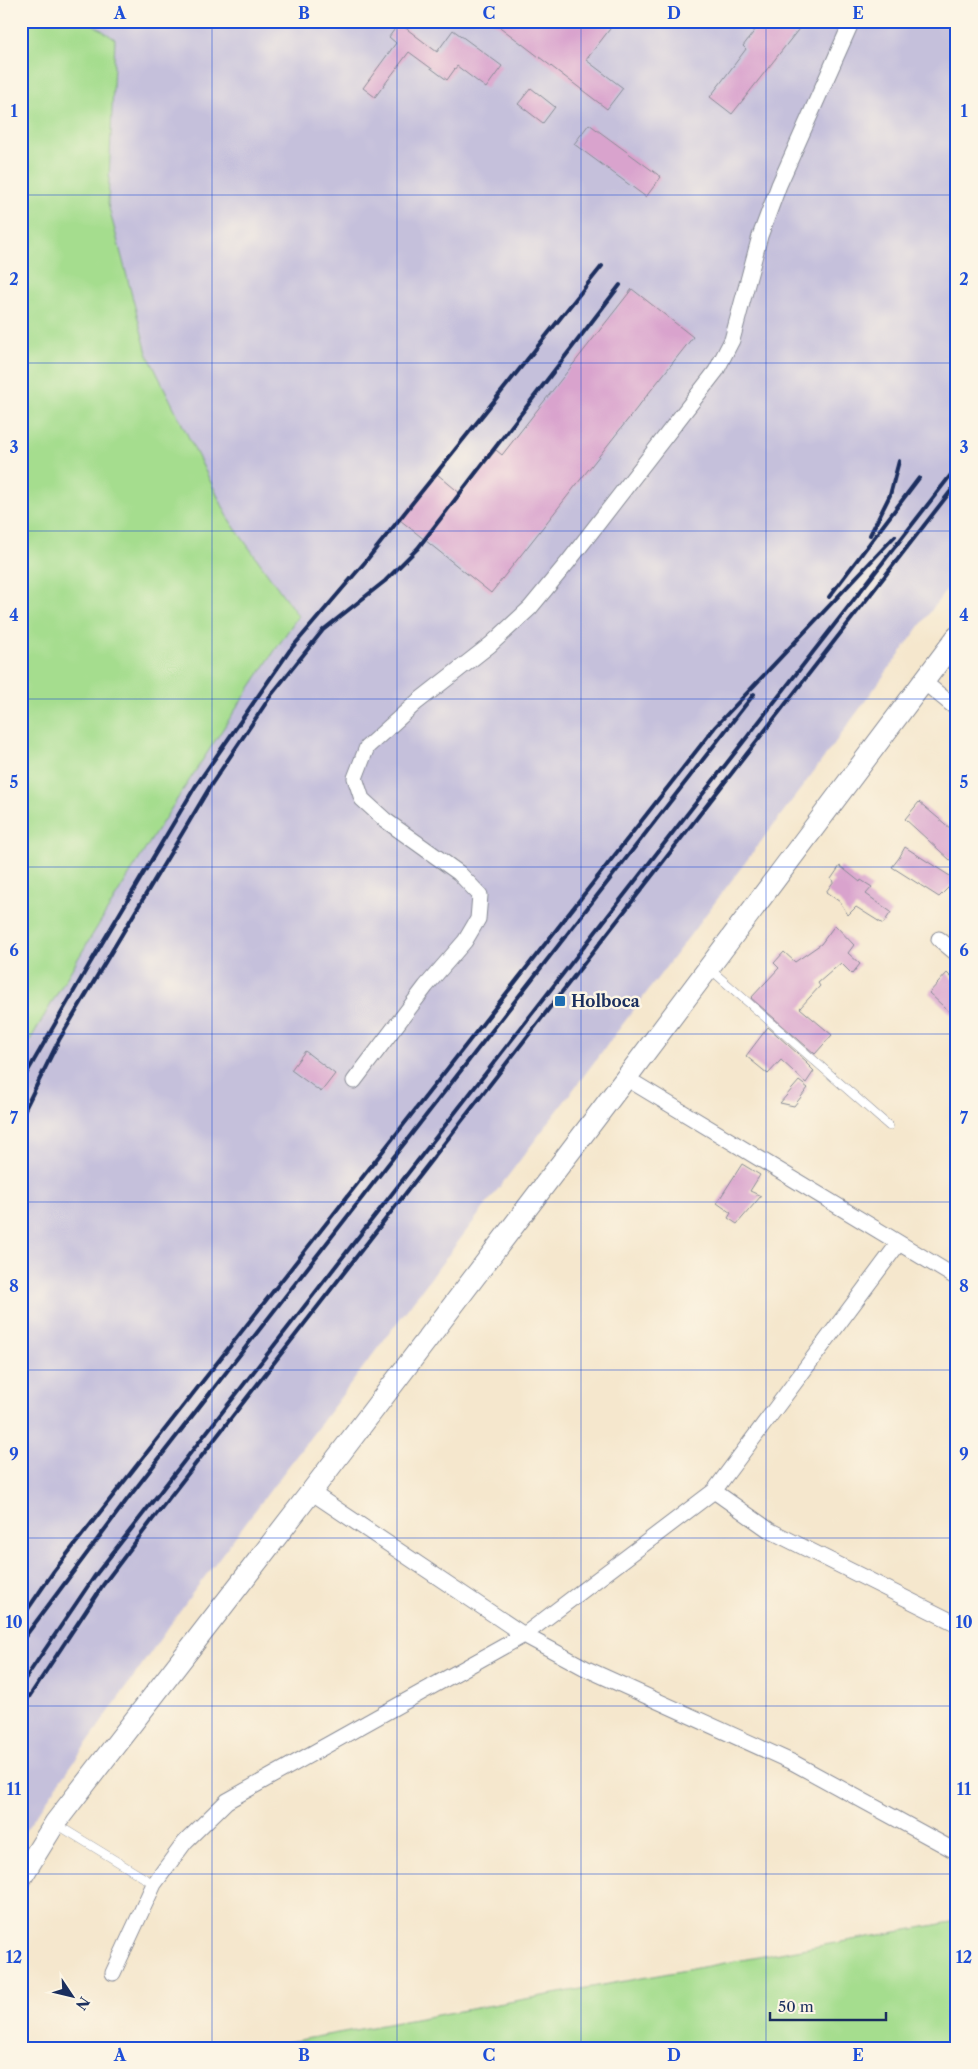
<svg xmlns="http://www.w3.org/2000/svg" width="978" height="2069" font-family="'Libre Caslon Text',serif">
	<rect width="100%" height="100%" fill="#fcf5e5"/>
	<filter id="ink" filterUnits="userSpaceOnUse"><feTurbulence type="fractalNoise" baseFrequency=".02" numOctaves="2"/><feDisplacementMap in="SourceGraphic" scale="10" xChannelSelector="R" yChannelSelector="G"/><feConvolveMatrix kernelMatrix="1 2 1 2 8 2 1 2 1" color-interpolation-filters="sRGB"/></filter>
	<filter id="wash" filterUnits="userSpaceOnUse"><feTurbulence type="fractalNoise" baseFrequency=".0096" numOctaves="4" result="noise"/><feDisplacementMap in="SourceGraphic" scale="20" xChannelSelector="R" yChannelSelector="G"/><feGaussianBlur stdDeviation="1.12" result="paint"/><feColorMatrix in="noise" values="0 0 0 0 0 0 0 0 0 0 0 0 0 0 0 0 0 1.4 0 .05"/><feComposite in="paint" operator="in"/></filter>
	<g filter="url(#wash)">
		<rect width="100%" height="100%" fill="#f5e7cd"/>
		<path fill="#c5c0db" d="M88 21H957V575L818 766 191 1595 21 1837V1056L70 970 209 747 298 616 230 521 147 353 108 204 115 39Z"/>
		<path fill="#a5dd8e" stroke="#608676" d="M21 21H88L115 39 108 204 147 353 230 521 298 616C201 760 107 905 21 1056Z
			M957 1921V2048H255Z"/>
		<g id="blocks">
			<path fill="#d9a3cd" d="M492 21H616L586 60 623 88 607 109Z
				M762 21H805L732 114 710 97 746 49 743 46Z
				M399 23 437 52 453 30 502 66 486 88 457 66 447 80 409 52 375 97 363 88 396 43 389 37Z
				M531 88 555 107 543 123 518 104Z
				M589 124 661 177 646 197 574 144Z
				M632 289 693 337 491 593 400 520 437 474 461 494 496 450 502 455Z
				M919 802 957 834V856L950 860 905 819Z
				M905 847 956 880 939 897 892 867 899 858Z
				M840 866 860 882 861 880 872 887 866 894 891 912 883 924 856 907 848 915 840 902 826 892 834 881 831 879Z
				M835 925 854 945 848 953 860 964 852 974 841 963 818 983 820 986 800 1008 832 1035 815 1054 751 998 779 968 774 963 784 952 795 962 821 944Z
				M947 973 957 983V1019L929 993Z
				M768 1027 807 1062 806 1063 814 1071 806 1083 781 1060 768 1074 746 1056Z
				M305 1051 335 1074 321 1092 291 1070Z
				M799 1081 808 1088 794 1106 780 1103Z
				M742 1164 760 1175 750 1191 761 1196 737 1224 728 1218 731 1213 717 1203Z"/>
		</g>
	</g>
	<g filter="url(#ink)">
		<use href="#blocks" fill-opacity="0" stroke="#888b96" stroke-width="1"/>
		<g fill="none" stroke-linecap="round" stroke-linejoin="round">
			<defs>
				<path id="service" d="M710 969 889 1126
					M56 1824 154 1884"/>
				<path id="minor" d="M924 682 957 709
					M939 939 957 954
					M626 1078 957 1278
					M354 1081 426 986 465 941 478 919 480 895 459 873 385 820 362 799 355 778 367 747 417 702 490 645 530 608 568 562 716 371 732 340 760 236 779 185 852 21
					M714 1491 769 1530 957 1624
					M311 1492 524 1635 587 1669 794 1763 957 1852
					M113 1973 154 1884 185 1842 227 1801 524 1635 714 1491 898 1244"/>
				<path id="secondary" d="M21 1878 55 1823 311 1492 626 1078 957 637"/>
			</defs>
			<use href="#service" stroke="#888b96" stroke-width="9"/>
			<use href="#minor" stroke="#888b96" stroke-width="17"/>
			<use href="#secondary" stroke="#888b96" stroke-width="23"/>
			<use href="#service" stroke="#fff" stroke-width="8"/>
			<use href="#minor" stroke="#fff" stroke-width="15"/>
			<use href="#secondary" stroke="#fff" stroke-width="21"/>
			<path stroke="#1b2f5e" stroke-width="4" d="M870 535 890 495 899 461
				M829 597 919 478
				M21 1083 89 965 195 787 290 650 366 561 602 266
				M21 1117 59 1040 100 971 211 785 272 694 323 630 385 581 418 548 620 285
				M21 1619 54 1571 715 727 895 536
				M21 1642 126 1501 754 694
				M21 1685 94 1577 957 467
				M21 1709 103 1585 159 1511 957 483"/>
		</g>
	</g>
	<path fill="none" stroke="#1d4ed8" stroke-width="1" stroke-opacity="0.55" d="M212 21V2048M397 21V2048M581 21V2048M766 21V2048M21 195H957M21 363H957M21 531H957M21 699H957M21 867H957M21 1034H957M21 1202H957M21 1370H957M21 1538H957M21 1706H957M21 1874H957"/>
	<rect fill="#1f6fb2" stroke="#fcf5e5" stroke-width="2" x="554" y="995" width="12" height="12" rx="2.5"/>
	<g text-anchor="middle" dominant-baseline="central" stroke-width="5" stroke-linejoin="round" paint-order="stroke">
		<g font-size="16" font-weight="bold" fill="#1b2f5e" stroke="#fcf5e5" text-anchor="start">
			<text x="571" y="1001">Holboca</text>
		</g>
	</g>
	<rect width="978" height="2069" fill="none" stroke="#fcf5e5" stroke-width="55"/>
	<g transform="translate(72 1996) rotate(125)" stroke="#fcf5e5" stroke-width="4" paint-order="stroke">
	<path d="M0-4L9 19L0 12L-9 19Z" fill="#1b2f5e"/>
	<text y="-8" font-size="14" font-weight="bold" text-anchor="middle" fill="#1b2f5e">N</text>
	</g>
	<path d="M770 2012v8h116v-8" fill="none" stroke="#1b2f5e" stroke-width="2.5"/>
	<text x="778" y="2012" font-size="15" fill="#1b2f5e" stroke="#fcf5e5" stroke-width="4" paint-order="stroke">50 m</text>
	<rect x="28" y="28" width="922" height="2014" fill="none" stroke="#1d4ed8" stroke-width="2"/>
	<g font-size="16" text-anchor="middle" font-weight="bold" fill="#1d4ed8">
		<text x="120" y="19">A</text>
		<text x="304" y="19">B</text>
		<text x="489" y="19">C</text>
		<text x="674" y="19">D</text>
		<text x="858" y="19">E</text>
		<text x="14" y="117">1</text>
		<text x="964" y="117">1</text>
		<text x="14" y="285">2</text>
		<text x="964" y="285">2</text>
		<text x="14" y="453">3</text>
		<text x="964" y="453">3</text>
		<text x="14" y="621">4</text>
		<text x="964" y="621">4</text>
		<text x="14" y="788">5</text>
		<text x="964" y="788">5</text>
		<text x="14" y="956">6</text>
		<text x="964" y="956">6</text>
		<text x="14" y="1124">7</text>
		<text x="964" y="1124">7</text>
		<text x="14" y="1292">8</text>
		<text x="964" y="1292">8</text>
		<text x="14" y="1460">9</text>
		<text x="964" y="1460">9</text>
		<text x="14" y="1628">10</text>
		<text x="964" y="1628">10</text>
		<text x="14" y="1795">11</text>
		<text x="964" y="1795">11</text>
		<text x="14" y="1963">12</text>
		<text x="964" y="1963">12</text>
		<text x="120" y="2061">A</text>
		<text x="304" y="2061">B</text>
		<text x="489" y="2061">C</text>
		<text x="674" y="2061">D</text>
		<text x="858" y="2061">E</text>
	</g>
</svg>
